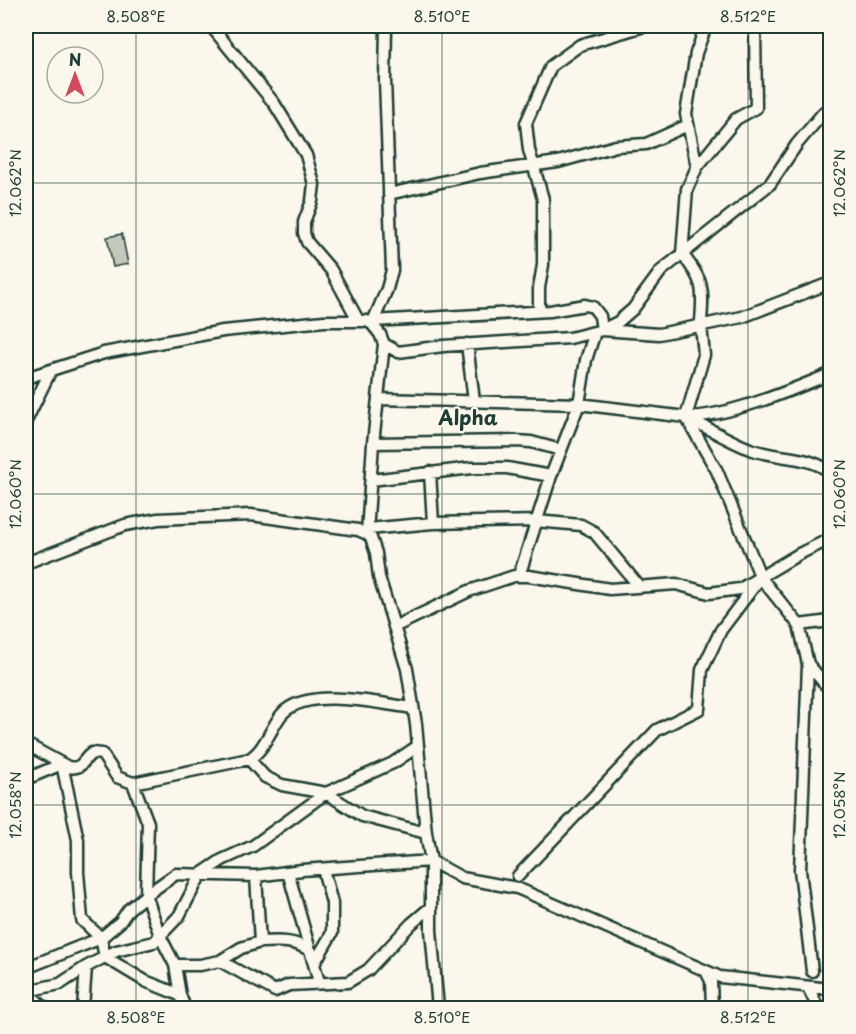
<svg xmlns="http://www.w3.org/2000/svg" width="856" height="1034" font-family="'Playpen Sans',sans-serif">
	<rect width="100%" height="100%" fill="#fbf7ec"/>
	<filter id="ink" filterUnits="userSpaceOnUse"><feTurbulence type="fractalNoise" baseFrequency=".0167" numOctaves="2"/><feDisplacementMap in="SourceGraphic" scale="12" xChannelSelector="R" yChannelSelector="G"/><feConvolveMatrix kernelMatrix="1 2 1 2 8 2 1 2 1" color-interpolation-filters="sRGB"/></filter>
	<g filter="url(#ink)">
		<path fill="#c4c9be" stroke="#1f3d34" stroke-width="1.5" d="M122 234 128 264 113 267 107 237Z"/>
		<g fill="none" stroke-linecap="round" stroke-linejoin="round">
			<defs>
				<path id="minor" d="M211 26 274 103 306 155 314 184 312 201 304 222V233L307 242 331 270 358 320
					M697 167 686 114 696 53 706 26
					M389 194 480 173 558 162 616 146 646 144 688 125
					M539 305V288L543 265V199L529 150 526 123 551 66 580 45 644 26
					M373 321 550 311 585 305 593 307 600 316 602 330 659 334 742 317 830 283
					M701 321C704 287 703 280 682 254L687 189 697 167 736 119 756 108 755 26
					M372 324 387 289 392 270 385 80 386 26
					M701 326 704 355 686 417 717 471 761 578 799 625 808 664 800 870 812 971
					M467 344 474 401
					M26 378 104 353 223 331 324 321H367L372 324 380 334 384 344 398 352 443 346 570 338 602 330 618 322 633 309 661 271 770 184 797 144 824 112 830 108
					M378 399 579 404 686 417C727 417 792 390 830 374
					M689 419C709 428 734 444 753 450 779 459 809 455 830 472
					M26 421 51 370
					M373 443 516 441 531 442 561 450
					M430 472 433 523
					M371 480 472 468H507L551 476
					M368 529 433 523 536 521 581 525 594 532 638 585
					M367 533 373 443 384 344
					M26 563 125 525 158 519 251 515 358 530 367 534 371 538 376 553 379 577 407 669 416 724 426 833 431 861V930L438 1008
					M519 576 551 476 579 404 586 360 595 332
					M799 625 830 621
					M394 627 469 591 514 576H529L610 589 676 584 709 593 740 589 799 554 830 539
					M808 664 830 690
					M26 744 68 767C83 770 82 760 92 753L102 754 117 777 133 783 249 759C265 750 271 727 282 714 307 686 380 704 413 708
					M249 759 265 777 282 785 326 793 362 816 426 833
					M26 779 62 764 78 840V872L82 920 101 938 105 957 145 981 180 995 185 1008
					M288 872 319 982
					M256 876 260 942C280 941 294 940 311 951
					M518 876 657 730 699 709 702 670 721 630 758 581
					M431 907 411 924 368 970 348 982 289 985 275 991 220 961 200 965H175L160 936 146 895 176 874 256 876 302 870 431 861 462 878 517 888 720 977 830 989
					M220 961 241 948 260 942
					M314 964 332 933V903L323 869
					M175 965 180 995
					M26 968 101 938 120 922 129 909 146 895 148 823 133 783
					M706 971 711 981 712 1008
					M808 987 818 1008
					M26 991 60 984 86 967
					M26 992 45 1008
					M83 1008 86 967 116 951 154 942 179 916 201 874 222 860 253 846 326 793 393 763 418 746"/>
			</defs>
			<use href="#minor" stroke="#1f3d34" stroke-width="15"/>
			<use href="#minor" stroke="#fbf7ec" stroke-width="10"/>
		</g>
	</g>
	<path fill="none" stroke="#1f3d34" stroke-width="1.5" stroke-opacity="0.45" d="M136 26V1008M442 26V1008M748 26V1008M26 183H830M26 494H830M26 805H830"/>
	<g text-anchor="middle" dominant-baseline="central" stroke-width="4.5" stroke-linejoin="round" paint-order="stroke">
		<g font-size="20" font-weight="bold" fill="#1f3d34" stroke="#fbf7ec">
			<text x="468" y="417">Alpha</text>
		</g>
	</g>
	<rect width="856" height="1034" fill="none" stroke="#fbf7ec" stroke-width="66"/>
	<g transform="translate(75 75)"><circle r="28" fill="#fbf7ec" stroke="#a3ada2" stroke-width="1.5"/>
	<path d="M0-4.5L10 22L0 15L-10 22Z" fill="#d1495b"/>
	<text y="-9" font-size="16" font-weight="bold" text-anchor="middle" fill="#1f3d34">N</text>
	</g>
	<rect x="33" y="33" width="790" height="968" fill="none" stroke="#1f3d34" stroke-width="2"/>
	<g font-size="15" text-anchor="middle" fill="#1f3d34">
		<text x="136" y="22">8.508°E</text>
		<text x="442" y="22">8.510°E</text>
		<text x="748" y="22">8.512°E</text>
		<text transform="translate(16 183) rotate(-90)" y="5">12.062°N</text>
		<text transform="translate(840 183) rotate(-90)" y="5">12.062°N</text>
		<text transform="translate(16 494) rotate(-90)" y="5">12.060°N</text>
		<text transform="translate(840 494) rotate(-90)" y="5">12.060°N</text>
		<text transform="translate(16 805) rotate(-90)" y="5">12.058°N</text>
		<text transform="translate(840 805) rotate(-90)" y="5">12.058°N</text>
		<text x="136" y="1023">8.508°E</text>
		<text x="442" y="1023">8.510°E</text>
		<text x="748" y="1023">8.512°E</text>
	</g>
</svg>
